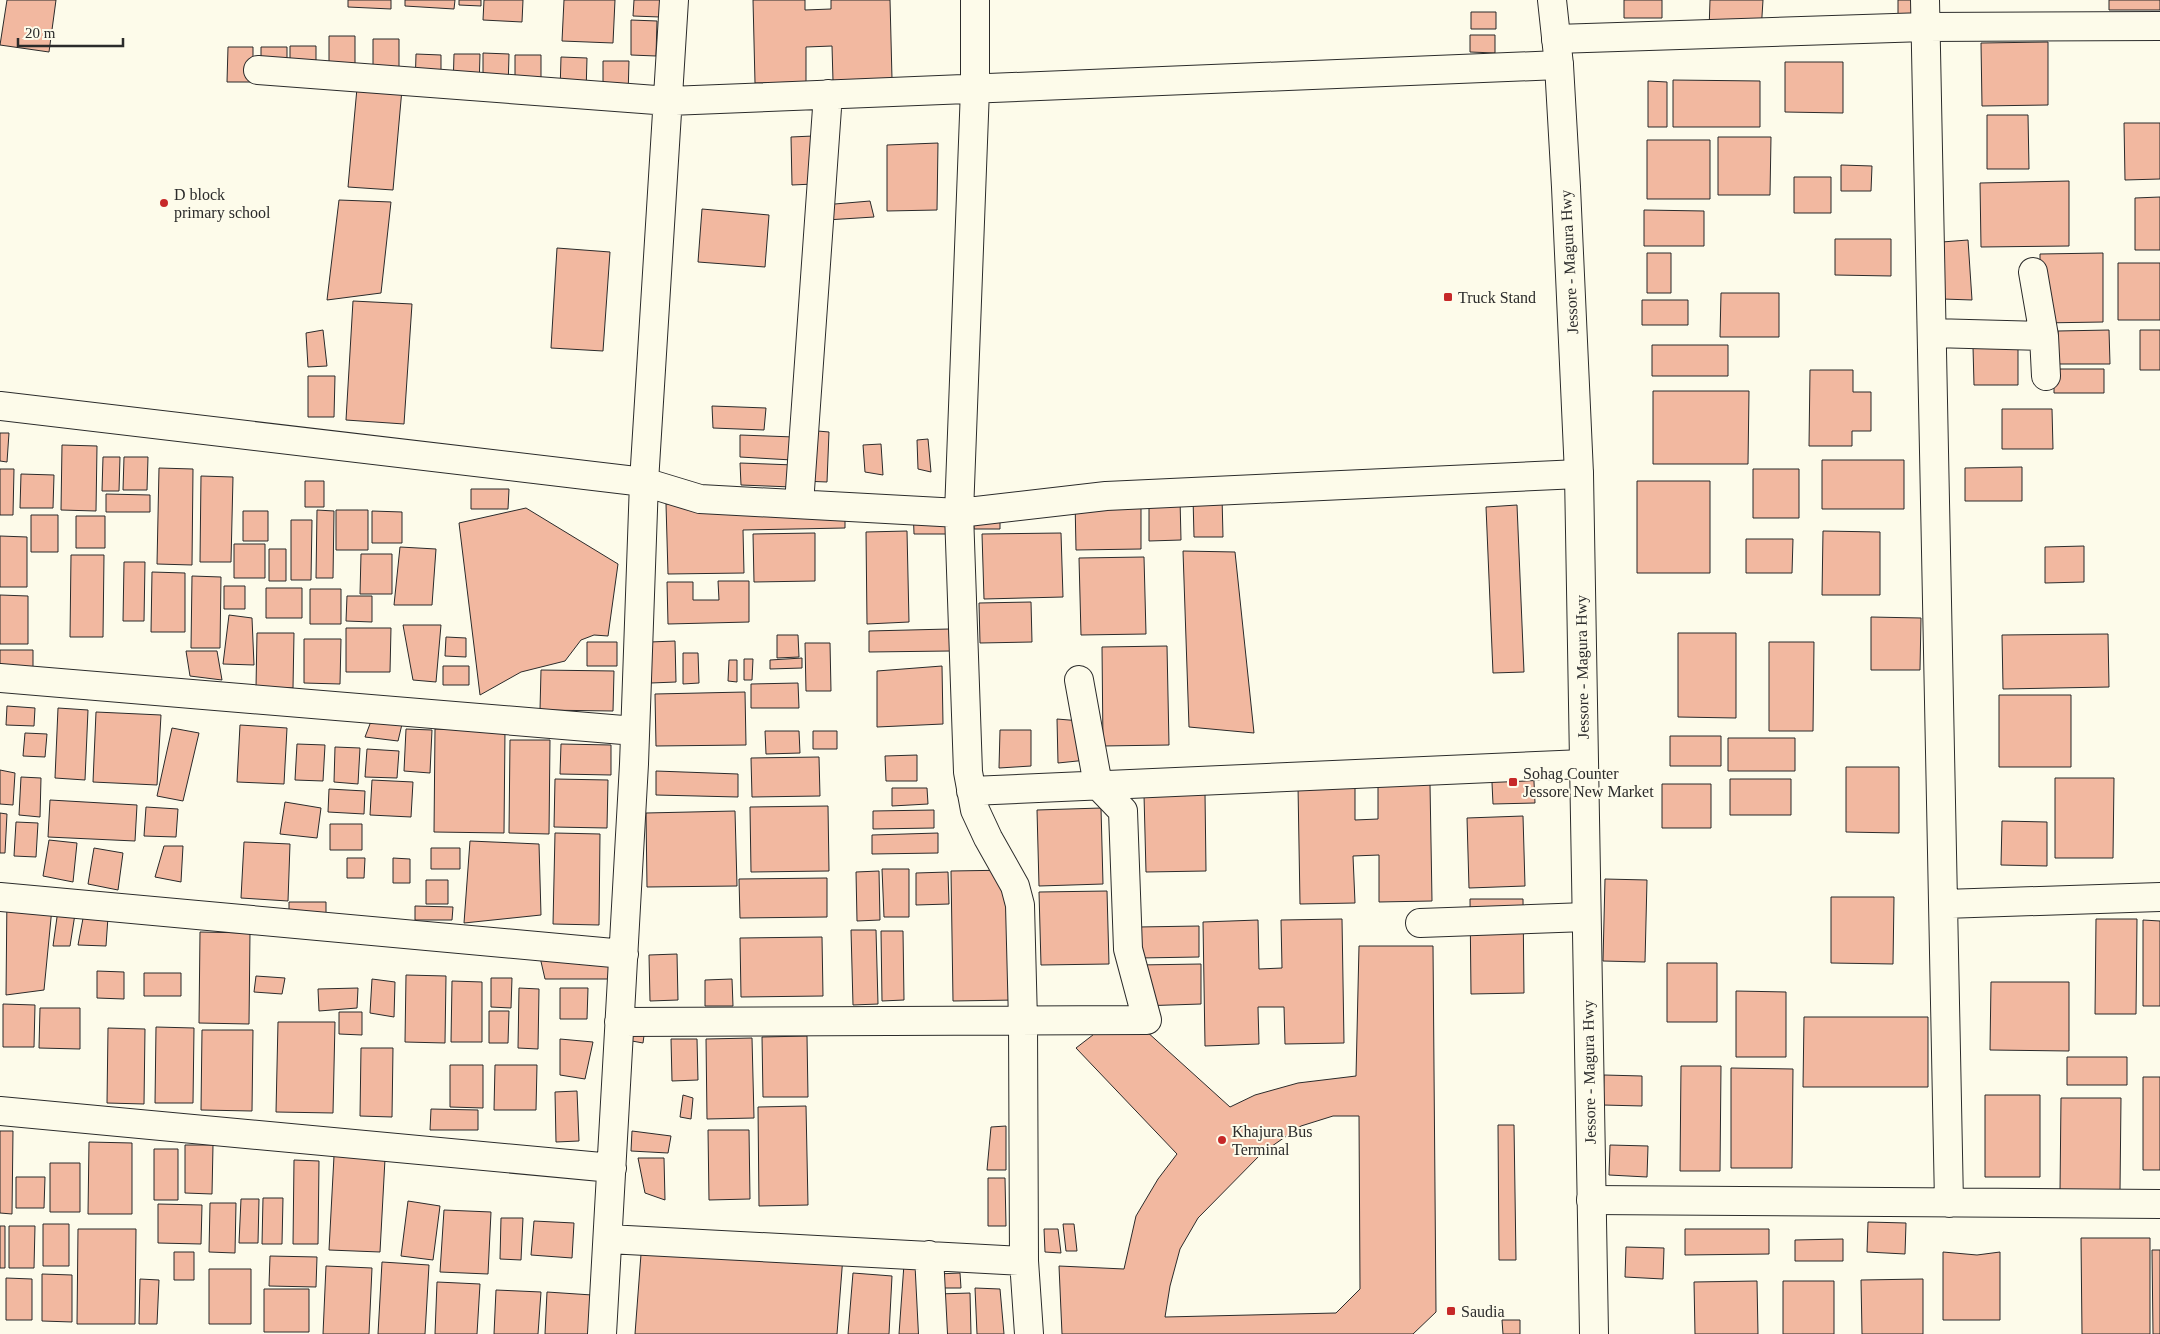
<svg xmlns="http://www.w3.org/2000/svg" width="2160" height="1334" font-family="Georgia,serif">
	<rect width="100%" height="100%" fill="#fdfbea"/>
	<path fill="#f2b8a0" stroke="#2b2b2b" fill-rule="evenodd" d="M7 0H56L49 52 0 45Z
		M348 0H391V9L348 7Z
		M405 0H455L454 9 405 6Z
		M459 0H481V6L459 5Z
		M484 0H523L522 22 483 20Z
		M564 0H615L613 43 562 41Z
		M634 0H660V17L633 16Z
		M753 0H805V10L831 9V0H890L892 79 833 81 832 46 806 47V82L755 83Z
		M1624 0H1662V18H1624Z
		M1710 0H1763L1761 32 1709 31Z
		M1898 0H1916V14H1898Z
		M2109 0H2160V10H2109Z
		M1471 12H1496V29H1471Z
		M631 20 657 21 656 56 631 55Z
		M1470 35H1495V53L1470 52Z
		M329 36H355V71H329Z
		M373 39H399V74H373Z
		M2048 42V105L1982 106 1981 43Z
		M290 46H316V81H290Z
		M228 47H253V82H227Z
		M261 47H287V82H261Z
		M483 53 509 54 508 89 483 88Z
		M416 54 441 55V90L415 89Z
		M454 54H480L479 89H453Z
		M515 55H541V90H515Z
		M561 57 587 58 586 93 560 92Z
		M603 61H629L628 96H603Z
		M1785 62H1843V113L1785 112Z
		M1673 80 1760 81V127H1673Z
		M1648 81 1667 82V127H1648Z
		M357 88 402 89 393 190 348 187Z
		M1987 115H2028L2029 169H1987Z
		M2124 123H2160V179L2125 180Z
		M813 136 814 184 792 185 791 137Z
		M1718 137H1771L1770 195H1718Z
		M1647 140H1710V199H1647Z
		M938 143 937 210 887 211V145Z
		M1841 165 1872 166 1871 191H1841Z
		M1794 177H1831V213H1794Z
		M2069 181V246L1981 247 1980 183Z
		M2160 197V250H2135V198Z
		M339 200 391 202 381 293 327 300Z
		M870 201 874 217 826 220 823 205Z
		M702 209 769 215 765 267 698 262Z
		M1644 210 1704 211V246H1644Z
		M1835 239H1891V276L1835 275Z
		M1968 240 1972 300 1943 299 1942 242Z
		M557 248 610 252 603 351 551 348Z
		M1647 253H1671V293H1647Z
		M2103 253V322L2040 323V254Z
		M2118 263H2160V320H2118Z
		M1721 293H1779V337H1720Z
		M1642 300H1688V325H1642Z
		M353 301 412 304 404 424 346 420Z
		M323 330 327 366 308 367 306 333Z
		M2109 330 2110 364H2058V331Z
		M2140 330H2160V370H2140Z
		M1652 345H1728V376H1652Z
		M2018 346V385H1974L1973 347Z
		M2054 369H2104V393H2054Z
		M1810 370H1853V392H1871V431H1852V446H1809Z
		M308 376H335L334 417H308Z
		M1653 391H1749L1748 464H1653Z
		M712 406 766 408 764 430 713 428Z
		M2002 409H2052L2053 449H2002Z
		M806 430 829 432 827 482 802 481Z
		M0 433H9L7 462 0 461Z
		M740 435 794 437 792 460 740 457Z
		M928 439 931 472 918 469 917 440Z
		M881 444 883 475 865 472 863 445Z
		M62 445 97 446 96 511 61 510Z
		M103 457H120L119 491H102Z
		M124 457H148L147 490H123Z
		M1822 460H1904V509H1822Z
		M740 463 794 465 792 487 741 485Z
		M2022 467V501H1965V468Z
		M159 468 193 469 192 565 157 564Z
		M0 469H14L13 515H0Z
		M1753 469H1799V518H1753Z
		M21 474 54 475 53 508H20Z
		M201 476 233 477 231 562H200Z
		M305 481H324V507H305Z
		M1637 481H1710V573H1637Z
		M471 489H509L508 509H471Z
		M106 494 150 495V512H106Z
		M1222 496 1223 537H1194L1193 497Z
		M1141 498V549L1076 550 1075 499Z
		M1180 498 1181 540 1149 541V499Z
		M845 501V528L743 530 744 573 668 574 666 504Z
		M945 505 946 534H914L913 506Z
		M1000 505V529H974L973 506Z
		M1517 505 1524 672 1493 673 1486 507Z
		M526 508 618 564 608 636 594 635 581 640 565 661 521 672 480 695 459 523Z
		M317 510 334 511 333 578H316Z
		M336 510H368V550H336Z
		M243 511H268V541H243Z
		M372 511 402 512V543H372Z
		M31 515H58V552H31Z
		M76 516H105V548H76Z
		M291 520H312L311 580H291Z
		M907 531 909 622 867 624 866 532Z
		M1823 531 1880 532V595H1822Z
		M815 533V581L754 582 753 534Z
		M1061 533 1063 597 984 599 982 534Z
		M0 536 27 537V587H0Z
		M1746 539H1793L1792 573H1746Z
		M234 544H265V578H234Z
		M2084 546V582L2045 583V547Z
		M400 547 436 549 432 605H394Z
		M269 549H286V581H269Z
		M1183 551 1235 552 1254 733 1189 727Z
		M361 554H392V594H360Z
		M71 555H104L103 637H70Z
		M1144 557 1146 634 1081 635 1079 558Z
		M124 562H145L144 621H123Z
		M152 572 185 573V632H151Z
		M192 576 221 577 220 648H191Z
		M718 581H749V622L668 624 667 582H693V600H719Z
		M224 586H245V609H224Z
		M266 588H302V618H266Z
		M310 589H341V624H310Z
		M0 595 28 596V644H0Z
		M347 596H372V622L346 621Z
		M1031 602 1032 642 980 643 979 603Z
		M229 615 252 618 254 665 223 664Z
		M1871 617 1921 618 1920 670H1871Z
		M403 625H441L436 682 413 680Z
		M346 628H391L390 672H346Z
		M949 629 950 651 869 652V631Z
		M257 633H294L293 688 256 687Z
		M1678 633H1736V718L1678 717Z
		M2108 634 2109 687 2003 689 2002 635Z
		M777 635H798L799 657 777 658Z
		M446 637 466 638V657L445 656Z
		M304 639H341L340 684 304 683Z
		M675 641 676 682 651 683 650 642Z
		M587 642H617V666H587Z
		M1769 642H1814L1813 731H1769Z
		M805 643H830L831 691H806Z
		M1167 646 1169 745 1103 746 1102 647Z
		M0 650H33V670H0Z
		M186 651H217L222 680 190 676Z
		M683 653H698L699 683 683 684Z
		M802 658V668L770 669V660Z
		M744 659H753L752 680H744Z
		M729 660H737V682L728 681Z
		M443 666H469V685H443Z
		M942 666 943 724 877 727V671Z
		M541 670 614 671 613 711 540 710Z
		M798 683 799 708H751V684Z
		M745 692 746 745 656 746 655 694Z
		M1999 695H2071V767H1999Z
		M7 706 35 708 34 726 6 725Z
		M58 708 88 710 85 780 55 778Z
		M96 712 161 715 157 785 93 782Z
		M373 716 403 720 398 741 365 737Z
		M1057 719 1081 721 1087 760 1058 763Z
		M240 725 287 728 284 784 237 782Z
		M172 728 199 733 183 801 157 796Z
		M406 729 432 730 430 773 404 771Z
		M435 729 505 730 504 833 434 832Z
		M1000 730H1031V766L999 768Z
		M765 731H799L800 753 766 754Z
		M813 731H837V749H813Z
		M25 733 47 734 45 757 23 756Z
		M1670 736H1721V766H1670Z
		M1728 738H1795V771H1728Z
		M510 740H550L549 834 509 833Z
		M297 744 325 745 323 781 295 780Z
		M561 744 611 745V775L560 774Z
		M335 747 360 748 358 784 334 782Z
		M367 749 399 751 397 778 365 777Z
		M917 755V781H886L885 756Z
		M819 757 820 796 752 797 751 758Z
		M1533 760 1535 803 1493 804 1491 762Z
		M1846 767H1899V833L1846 832Z
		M0 770 15 773 13 805 0 804Z
		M656 771 738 774V797L656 795Z
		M21 777 41 778 40 817 19 815Z
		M2055 778H2114L2113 858H2055Z
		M555 779 608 780 607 828 554 827Z
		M1730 779H1791V815H1730Z
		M372 780 413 782 411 817 370 815Z
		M1430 784 1432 901 1379 902V855L1353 856 1355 903 1300 904 1298 786H1355V820L1378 819V785Z
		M1662 784H1711V828H1662Z
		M892 788H927L928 804 892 806Z
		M329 789 365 791 364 814 328 812Z
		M1205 793 1206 871 1146 872 1144 795Z
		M50 800 137 805 135 841 48 837Z
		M285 802 321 808 317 838 280 834Z
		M828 806 829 871 751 872 750 807Z
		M146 807 178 809 176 837 144 836Z
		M1101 808 1103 884 1039 886 1037 810Z
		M934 810V828L873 829V811Z
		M735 811 737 886 647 887 646 813Z
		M0 813 7 814 5 853H0Z
		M1523 816 1525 886 1469 888 1467 818Z
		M2002 821 2047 822V866L2001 865Z
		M16 822 38 823 36 857 14 856Z
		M330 824H362V850H330Z
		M555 833 600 834 599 925 553 924Z
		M938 833V853L872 854V835Z
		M49 840 77 843 73 882 43 876Z
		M470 841 539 844 541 915 464 923Z
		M244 842 290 844 288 901 241 898Z
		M164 846H183L181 882 155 877Z
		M94 848 123 853 118 890 88 884Z
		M431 848H460V869H431Z
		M347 858H365L364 878H347Z
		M393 858 410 859V883H393Z
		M882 869H909V917H884Z
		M1014 870 1016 1000 953 1001 951 871Z
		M879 871 880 920 857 921 856 872Z
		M948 872 949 904 916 905V873Z
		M827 878V917L740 918 739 879Z
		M1605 879 1647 880 1645 962 1603 961Z
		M426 880H448V904H426Z
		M1107 891 1109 964 1041 965 1039 892Z
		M7 893 52 908 44 990 6 995Z
		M1831 897H1894L1893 964 1831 963Z
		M1470 899H1523L1524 993 1471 994Z
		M289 902H326V931L289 930Z
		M415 906 453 907 452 920H415Z
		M58 910 75 914 70 946H53Z
		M84 913 108 917 106 946 78 945Z
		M1342 919 1344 1043 1285 1044 1284 1007H1258L1259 1044 1205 1046 1203 922 1258 920 1259 969 1282 968 1281 920Z
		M2096 919H2137L2136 1014H2095Z
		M2143 920 2160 921V1006H2143Z
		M1199 926V957L1139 958 1138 927Z
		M851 930H876L878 1004 853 1005Z
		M881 931H903L904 1000 882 1001Z
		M200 932 250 933 249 1024 199 1023Z
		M822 937 823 996 741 997 740 938Z
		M537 944 612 946 609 979H545Z
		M1359 946H1433L1436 1312 1413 1334H1062L1059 1266 1124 1269 1136 1216 1158 1179 1177 1154 1076 1048 1124 1011 1230 1107 1255 1095 1298 1083 1356 1076ZM1333 1116H1359L1360 1289 1336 1313 1165 1317 1170 1286 1180 1249 1198 1218 1262 1153 1301 1126Z
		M677 954 678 1000 650 1001 649 955Z
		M1667 963H1717V1022H1667Z
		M1201 964V1004L1139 1006 1138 965Z
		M97 971 124 972V999L97 998Z
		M144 973H181V996H144Z
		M406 975 446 976 445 1043 405 1042Z
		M256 976 285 978 282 994 254 992Z
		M491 978H512L511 1008 491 1007Z
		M372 979 395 982 394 1017 370 1013Z
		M732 979 733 1006H705V980Z
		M452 981 482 982V1042H451Z
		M1991 982H2069V1051L1990 1050Z
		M358 988 357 1008 319 1011 318 989Z
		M519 988 539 989 538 1049 518 1048Z
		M560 988H588L587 1019H560Z
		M1736 991 1786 992V1057H1736Z
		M3 1004 35 1005 34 1047H3Z
		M40 1008H80V1049L39 1048Z
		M489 1011H509L508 1043H489Z
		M339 1012H362V1035L339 1034Z
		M1804 1017H1928V1087H1803Z
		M278 1022H335L333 1113 276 1112Z
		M634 1025 645 1028 643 1043 632 1041Z
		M156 1027 194 1028 193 1103H155Z
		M108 1028 145 1029 144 1104 107 1103Z
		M202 1030H253L252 1111 201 1110Z
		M807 1036 808 1097H763L762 1037Z
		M752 1038 754 1118 707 1119 706 1039Z
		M560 1039 593 1042 585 1079 560 1075Z
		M671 1039H697L698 1080 672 1081Z
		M361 1048H393L392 1117 360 1116Z
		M2067 1057H2127V1085H2067Z
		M450 1065H483V1108L450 1107Z
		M495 1065H537L536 1110H494Z
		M1681 1066H1721L1720 1171H1680Z
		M1731 1068 1793 1069 1792 1168H1731Z
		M1604 1075 1642 1076V1106L1603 1105Z
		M2143 1077H2160V1170H2143Z
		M577 1091 579 1141 556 1142 555 1092Z
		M683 1095 693 1098 691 1119 680 1117Z
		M1985 1095H2040V1177H1985Z
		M2061 1098H2121L2120 1191H2060Z
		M806 1106 808 1205 759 1206 758 1107Z
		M431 1109 478 1110V1130H430Z
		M1498 1125H1514L1516 1260H1499Z
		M1006 1126V1170H987L991 1127Z
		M708 1130H749L750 1199 709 1200Z
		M0 1131H13L12 1214 0 1213Z
		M632 1131 671 1136 668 1153 631 1151Z
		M89 1142 132 1143V1214H88Z
		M185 1145H213L212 1194 185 1193Z
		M1610 1145 1648 1146 1647 1177 1609 1175Z
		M154 1149H178V1200H154Z
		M334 1156 385 1159 380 1252 329 1250Z
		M638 1158H664L665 1200 645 1193Z
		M294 1160 319 1161 318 1244H293Z
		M50 1163H80V1212H50Z
		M16 1177H45L44 1208H16Z
		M988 1178H1005L1006 1226H988Z
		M263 1198H283L282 1244H262Z
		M241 1199H259L258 1243H239Z
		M408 1201 440 1206 433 1260 401 1256Z
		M210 1203H236L235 1253 209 1252Z
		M158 1204 202 1205 201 1244 158 1243Z
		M444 1210 491 1212 488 1274 440 1272Z
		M501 1218H523L521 1260 500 1259Z
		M534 1221 574 1223 572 1258 531 1255Z
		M1868 1222 1906 1223 1905 1254 1867 1252Z
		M43 1224H69V1266H43Z
		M1063 1224H1074L1077 1251H1066Z
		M0 1226H5V1268H0Z
		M9 1226H35L34 1268H9Z
		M78 1229H136L135 1324H77Z
		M1044 1229H1058L1061 1253 1045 1252Z
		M1685 1229H1769V1254L1685 1255Z
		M2081 1238H2150V1334H2082Z
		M1843 1239V1261H1795V1240Z
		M642 1241 843 1256 837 1334H635Z
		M1626 1247 1664 1248 1663 1279 1625 1277Z
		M2152 1250H2160V1334H2153Z
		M174 1252H194V1280H174Z
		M1943 1252 1977 1255 2000 1252V1320H1943Z
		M270 1256 317 1257 316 1287 269 1286Z
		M382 1262 429 1265 425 1334H378Z
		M904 1264 932 1266 927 1334H899Z
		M326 1266 372 1268 369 1334H323Z
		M209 1269H251V1324H209Z
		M853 1273 892 1276 889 1334H848Z
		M960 1273 961 1288H936L937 1274Z
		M42 1274 72 1275V1322L42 1321Z
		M6 1278 32 1279V1320H6Z
		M140 1279 159 1280 157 1324H139Z
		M1923 1279V1334H1862L1861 1280Z
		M1757 1281 1758 1334H1695L1694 1282Z
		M1783 1281H1834V1334H1783Z
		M437 1282 480 1284 477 1334H435Z
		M975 1288 1000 1289 1004 1334H977Z
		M264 1289H309V1332H264Z
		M496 1290 541 1292 538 1334H494Z
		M547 1292 592 1295 589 1334H545Z
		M970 1293 971 1334H939L938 1294Z
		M1502 1320H1520V1334H1503Z"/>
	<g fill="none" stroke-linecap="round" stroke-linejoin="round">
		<defs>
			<path id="minor" d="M975 0V89L959 513 968 772 975 810 988 838 1015 886 1020 905 1023 1021 1024 1261 1029 1334
				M1925 0 1949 1203
				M1556 39 1925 27 2160 26
				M258 70 669 101 1559 65
				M1932 333 2044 336 2033 272
				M2044 336 2046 376
				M0 406 644 482 700 499 959 513 1106 496 1579 474
				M799 504 828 94
				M0 678 635 731
				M971 791 1583 764
				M0 897 624 954
				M1944 904 2160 897
				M1420 923 1586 917
				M619 1022 1147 1020 1128 949 1123 811 1098 785 1079 680
				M0 1111 612 1168
				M1591 1200 2160 1204
				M608 1239 1024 1261
				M929 1255 933 1334
				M602 1334 634 764 644 482 674 0"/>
			<path id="trunk" d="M1552 0 1559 65 1566 187 1579 474 1594 1334"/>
		</defs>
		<use href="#minor" stroke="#2b2b2b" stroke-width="30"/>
		<use href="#trunk" stroke="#2b2b2b" stroke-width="30"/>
		<use href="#minor" stroke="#fdfbea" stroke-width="28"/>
		<use href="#trunk" stroke="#fdfbea" stroke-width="28"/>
	</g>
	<g fill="#c62828" stroke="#fdfbea" stroke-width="2">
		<circle cx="164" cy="203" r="5"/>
		<rect x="1443" y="292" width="10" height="10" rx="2.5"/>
		<rect x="1508" y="777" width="10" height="10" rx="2.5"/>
		<circle cx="1222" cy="1140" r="5"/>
		<rect x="1446" y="1306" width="10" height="10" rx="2.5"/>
	</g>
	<g text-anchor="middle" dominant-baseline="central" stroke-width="4" stroke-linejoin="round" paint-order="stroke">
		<g font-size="16" fill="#2b2b2b" stroke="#fdfbea" text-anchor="start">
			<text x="174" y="194">D block<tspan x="174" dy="18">primary school</tspan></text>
			<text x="1458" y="297">Truck Stand</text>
			<text x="1523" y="773">Sohag Counter<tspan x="1523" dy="18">Jessore New Market</tspan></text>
			<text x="1232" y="1131">Khajura Bus<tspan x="1232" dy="18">Terminal</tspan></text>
			<text x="1461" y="1311">Saudia</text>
		</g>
		<g font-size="16" fill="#2b2b2b" stroke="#fdfbea">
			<text transform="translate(1569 262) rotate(-93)">Jessore - Magura Hwy</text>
			<text transform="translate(1582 667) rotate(-91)">Jessore - Magura Hwy</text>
			<text transform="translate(1589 1072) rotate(-91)">Jessore - Magura Hwy</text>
		</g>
	</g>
	<path d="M18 38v8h105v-8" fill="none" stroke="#2b2b2b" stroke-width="2.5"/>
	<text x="25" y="38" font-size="15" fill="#2b2b2b" stroke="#fdfbea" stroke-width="4" paint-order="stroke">20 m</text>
</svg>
